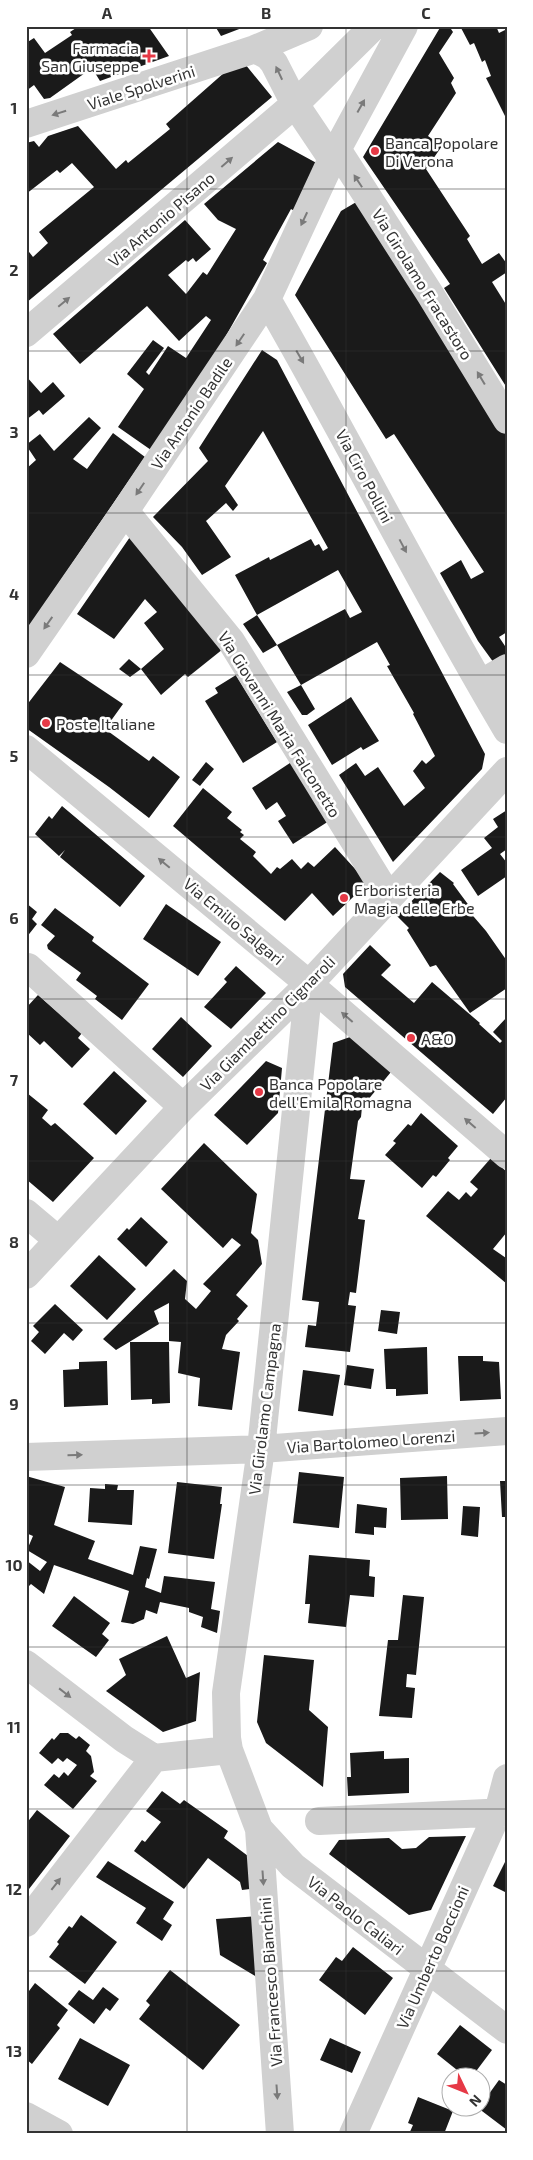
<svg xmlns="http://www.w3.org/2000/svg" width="533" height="2160" font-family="'Exo 2',sans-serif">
	<rect width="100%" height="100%" fill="#fff"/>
	<path fill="#1a1a1a" d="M79 26H148L169 56 100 81 92 68 50 98 44 99 34 85 26 91V43L34 38 45 53 72 35 70 32Z
		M215 26H247L221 36Z
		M441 26H454L451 29 453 32 439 53 454 78 451 83 456 93 428 136 442 146 426 169 470 236 467 239 482 264 499 253 507 264V272L492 282 507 306V388L444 288 450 284 363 157Z
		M460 26H496L499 33 507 29V120L486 78 491 76 485 60 482 62 474 43 470 45Z
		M245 64 272 97 26 303V248L33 257 48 243 39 232 94 187 72 163 60 173 57 170 26 194V143L34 141 39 147 48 136 78 126 116 169 126 160 128 163 170 129 166 124 225 72Z
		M278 142 322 166 296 212 291 209 263 260 267 263 209 366 151 450 118 427 144 389 127 374 153 340 164 348 146 372 149 375 168 346 186 358 211 320 206 316 179 341 147 306 80 364 53 334 185 220 211 249 196 262 193 258 188 262 186 260 168 275 186 294 203 272 207 275 236 229 218 220 204 204Z
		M358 201 507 435V632L499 637 507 649V665L499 670 478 641 440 573 461 560 471 579 484 572 394 434 386 439 295 295 341 211Z
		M262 350 277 360 485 754 482 769 393 862 339 775 356 763 365 776 378 767 404 806 425 788 413 771 422 760 426 764 435 756 413 714 414 713 387 666 390 665 377 642 301 685 277 645 345 609 350 618 362 612 338 570 257 615 235 575 269 557 270 560 311 539 315 546 319 544 323 551 328 548 263 431 225 486 238 505 233 511 226 503 206 521 231 557 202 575 182 547 153 517 208 461 199 448Z
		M26 376 41 393 53 382 65 396 43 415 39 410 26 420Z
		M89 417 101 428 73 459 87 469 113 433 145 457 26 631V469L36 460 26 445 40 434 54 451Z
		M130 537 223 649 188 677 185 674 161 695 141 669 130 677 119 669 129 659 141 669 164 649 144 623 157 612 145 599 114 639 77 614Z
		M257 615 277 645 263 653 243 624Z
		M60 662 123 704 105 729 149 761 153 756 180 777 149 818 109 787 26 728V706Z
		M236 675 277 742 243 763 205 701 218 693 215 688Z
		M301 685 315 709 307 715H302L287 692Z
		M351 697 379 741 363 750 361 747 332 765 308 725Z
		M293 761 329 821 293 844 278 821 286 816 277 802 266 810 252 788Z
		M206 762 214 769 200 786 192 780Z
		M203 788 232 812 227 818 242 830 240 832 244 835 240 839 256 852 253 856 271 874 277 867 280 869 292 859 301 869 308 862 314 867 335 847 368 883 333 916 312 893 285 921 173 826Z
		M62 806 145 876 120 907 60 857 65 850 59 856 35 834 49 816 52 819Z
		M507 810V849L500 854 507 863V876L478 896 461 870 492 848 484 838 498 827 493 819Z
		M440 872 454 883 453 884 470 907 468 910 486 931 507 961V988L470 1013 436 965 430 967 407 930 409 928 397 916Z
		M26 903 37 912 32 919 37 924 26 938Z
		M166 904 221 942 198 976 143 939Z
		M55 908 94 937 92 941 149 984 122 1020 95 999 97 996 76 980 81 973 48 949 47 945 55 936 41 925Z
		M370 945 391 965 381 975 414 1003 432 982 480 1023 479 1024 500 1043 502 1041 493 1032 507 1017V1097L493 1114 345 987 343 974Z
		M236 966 266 993 231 1029 204 1007 227 982 224 979Z
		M38 995 82 1033 78 1038 90 1049 72 1068 44 1041 40 1045 26 1032V1008Z
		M181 1017 212 1046 183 1077 152 1049Z
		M350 1037 391 1072 362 1107 361 1117 358 1121 350 1179 365 1180 358 1219 365 1220 356 1293 350 1292 348 1305 356 1306 350 1352 305 1347 308 1325 316 1326 319 1302 302 1300 333 1043Z
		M266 1061 282 1068 278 1113 247 1145 214 1115Z
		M114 1071 147 1101 116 1135 83 1104Z
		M27 1093 48 1110 42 1118 51 1126 55 1123 94 1158 53 1202 26 1179Z
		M421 1113 458 1146 448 1158 450 1160 436 1177 433 1175 422 1188 385 1155 396 1143 393 1141 408 1124 411 1126Z
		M204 1143 257 1194 251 1233 258 1240 262 1264 236 1295 248 1306 237 1319 239 1321 226 1335 222 1349 240 1352 232 1410 198 1406 200 1378 178 1373 181 1342 169 1341V1303L154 1311 159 1324 116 1350 103 1339 174 1269 187 1281 185 1299 196 1309 211 1291 203 1284 241 1245 232 1238 223 1248 161 1189Z
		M491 1158 507 1172V1232L493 1249 506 1258 507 1257V1284L426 1216 448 1191 459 1200 466 1192 471 1197 478 1189 470 1182Z
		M141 1217 168 1242 146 1267 117 1239 127 1228 129 1230Z
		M99 1255 136 1289 107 1320 70 1286Z
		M55 1304 83 1330 73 1341 64 1333 45 1354 31 1341 39 1332 33 1326Z
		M381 1310 400 1312 397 1334 378 1331Z
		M130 1342H169L170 1403 152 1404V1399L131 1400Z
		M427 1347 428 1394 396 1396V1389H386L384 1349Z
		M458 1356H483V1361L499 1362 501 1399 460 1401Z
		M107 1361 108 1405 64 1407 63 1370 79 1369V1362Z
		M347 1365 374 1369 371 1389 344 1385Z
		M303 1370 340 1375 333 1416 298 1411Z
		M299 1472 344 1477 339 1528 293 1523Z
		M26 1476 65 1487 54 1525 95 1541 88 1559 133 1575 140 1546 157 1549 149 1579 147 1578 145 1587 161 1593 164 1576 215 1582 211 1609 220 1611 217 1633 201 1627 203 1617 189 1612V1608L160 1602 157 1614 146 1610 144 1619 133 1624 121 1622 129 1591 54 1565 44 1594 31 1584 26 1589V1560L40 1571 47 1562 27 1550 33 1536 26 1533Z
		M447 1476 448 1519 401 1520 400 1478Z
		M500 1481H507V1517H502Z
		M177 1482 222 1487 220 1504H222L214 1559 168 1553Z
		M105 1484 118 1485 117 1490H134L132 1525 88 1522 90 1488 105 1489Z
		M357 1504 387 1508 386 1528 374 1527V1535L355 1533Z
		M463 1506 480 1507 478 1537 461 1535Z
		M309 1555 370 1560 369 1576 375 1577 374 1597 350 1595 346 1627 308 1623 310 1604H305Z
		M403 1595 424 1597 416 1675 407 1674 406 1687 415 1688 412 1718 379 1716 388 1640H398Z
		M74 1596 110 1623 102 1634 109 1640 96 1657 52 1626Z
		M167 1636 186 1678 200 1672 196 1721 163 1732 106 1691 126 1675 119 1659Z
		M264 1655 314 1660 309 1710 328 1727 323 1787 266 1743 257 1722Z
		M60 1733H68L76 1739 79 1736 90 1745 86 1751 91 1756 94 1772 90 1776 97 1781 73 1809 44 1785 54 1774 59 1778 64 1772 68 1776 77 1765 67 1758 63 1762 58 1758 52 1764 39 1753 52 1738 54 1740Z
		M384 1751V1759L409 1758V1793L348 1796 347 1777H351L350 1753Z
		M162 1791 180 1804 184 1800 228 1831 224 1838 256 1862 258 1888 242 1890 240 1882 208 1858 184 1889 134 1851 142 1840 145 1842 161 1822 146 1811Z
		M37 1810 70 1836 29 1889 26 1886V1824Z
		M466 1836 431 1910 409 1915 329 1854 339 1840 389 1838 402 1849 416 1848 429 1837Z
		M507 1858V1893L493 1886Z
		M108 1861 174 1902 163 1919 172 1925 162 1941 136 1923 146 1908 96 1877Z
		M81 1915 117 1942 85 1984 49 1957 59 1944 57 1942 69 1926 72 1928Z
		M260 1916 265 1982 220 1955 216 1919Z
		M353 1947 393 1978 365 2015 319 1980 336 1957 342 1961Z
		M170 1970 240 2025 203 2070 139 2019 150 2005 146 2001Z
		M35 1983 68 2010 57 2025 60 2028 32 2064 26 2059V1995Z
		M103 1987 119 1999 110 2011 106 2008 94 2024 68 2004 79 1990 93 2000Z
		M460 2025 492 2050 471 2078H467L437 2054Z
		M80 2038 130 2065 108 2106 58 2079Z
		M330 2038 361 2052 352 2073 320 2060Z
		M499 2080 507 2085V2130L478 2108H481V2105Z
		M418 2097 453 2111 444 2134H409L413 2125 408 2123Z"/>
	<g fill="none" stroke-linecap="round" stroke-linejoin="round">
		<path stroke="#d0d0d0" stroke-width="28" d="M255 49 268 56 274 63 295 104 332 159
			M26 124 255 49 309 26
			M337 149 430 294 507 420
			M267 299C349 441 423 589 507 730
			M26 333 295 104 374 26
			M125 511 231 641 388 896
			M26 654 125 511 267 299 332 159 404 26
			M506 704 490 678 507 668
			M26 749 309 984 507 1155
			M28 967 183 1107
			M26 1213 58 1240
			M26 1275 183 1107 309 984 507 771
			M26 1457 261 1449 507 1431
			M26 1664 124 1739 154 1758 229 1750
			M319 1821 507 1812
			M259 1829 293 1866 507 2030
			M26 1923 154 1758
			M26 2116 59 2134
			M280 2134 259 1829 229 1750 227 1738 226 1693 261 1449 309 984
			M353 2134 498 1812 507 1778"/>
	</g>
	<defs><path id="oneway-solid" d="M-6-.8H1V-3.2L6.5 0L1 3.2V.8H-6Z" transform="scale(1.25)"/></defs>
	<g fill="#7a7a7a">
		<use href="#oneway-solid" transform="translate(279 73) rotate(-115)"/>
		<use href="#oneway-solid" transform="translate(361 106) rotate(-61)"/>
		<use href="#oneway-solid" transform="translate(59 113) rotate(162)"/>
		<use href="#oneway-solid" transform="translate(227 162) rotate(-41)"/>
		<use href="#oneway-solid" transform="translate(358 181) rotate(-123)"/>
		<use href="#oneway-solid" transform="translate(304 219) rotate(115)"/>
		<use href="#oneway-solid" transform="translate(64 302) rotate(-40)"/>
		<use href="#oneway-solid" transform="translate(240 340) rotate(124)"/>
		<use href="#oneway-solid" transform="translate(300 357) rotate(60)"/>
		<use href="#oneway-solid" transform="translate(481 378) rotate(-121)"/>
		<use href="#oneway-solid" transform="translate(140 489) rotate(124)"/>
		<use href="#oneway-solid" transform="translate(403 546) rotate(62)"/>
		<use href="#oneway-solid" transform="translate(48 623) rotate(125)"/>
		<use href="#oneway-solid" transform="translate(164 863) rotate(-140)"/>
		<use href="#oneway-solid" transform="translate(347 1017) rotate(-139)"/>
		<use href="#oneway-solid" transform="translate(470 1123) rotate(-139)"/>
		<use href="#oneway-solid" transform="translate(482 1433) rotate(-4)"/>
		<use href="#oneway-solid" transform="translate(75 1455) rotate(-2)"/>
		<use href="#oneway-solid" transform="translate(65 1693) rotate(38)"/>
		<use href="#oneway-solid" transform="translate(263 1878) rotate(86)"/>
		<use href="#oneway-solid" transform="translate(56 1884) rotate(-52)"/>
		<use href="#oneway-solid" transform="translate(277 2092) rotate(86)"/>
	</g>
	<path fill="none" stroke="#333" stroke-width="1" stroke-opacity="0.55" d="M187 26V2134M346 26V2134M26 189H507M26 351H507M26 513H507M26 675H507M26 837H507M26 999H507M26 1161H507M26 1323H507M26 1485H507M26 1647H507M26 1809H507M26 1971H507"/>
	<g fill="#e63946" stroke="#fff" stroke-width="2">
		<path d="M146.5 48.5h5v5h5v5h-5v5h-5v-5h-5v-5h5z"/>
		<circle cx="375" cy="151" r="5"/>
		<circle cx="46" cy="723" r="5"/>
		<circle cx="344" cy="898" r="5"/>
		<circle cx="411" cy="1038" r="5"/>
		<circle cx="259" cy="1092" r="5"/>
	</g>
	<g text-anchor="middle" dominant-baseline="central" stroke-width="5" stroke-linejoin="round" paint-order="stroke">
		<g font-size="16" fill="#333" stroke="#fff" text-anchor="start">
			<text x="139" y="47" text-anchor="end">Farmacia<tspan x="139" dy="18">San Giuseppe</tspan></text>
			<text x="385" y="142">Banca Popolare<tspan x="385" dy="18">Di Verona</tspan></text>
			<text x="56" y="723">Poste Italiane</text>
			<text x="354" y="889">Erboristeria<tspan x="354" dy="18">Magia delle Erbe</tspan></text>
			<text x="421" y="1038">A&amp;O</text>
			<text x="269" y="1083">Banca Popolare<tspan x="269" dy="18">dell'Emila Romagna</tspan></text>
		</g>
		<g font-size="16" fill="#333" stroke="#fff">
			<text transform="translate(141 87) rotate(-18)">Viale Spolverini</text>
			<text transform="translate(161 219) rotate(-41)">Via Antonio Pisano</text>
			<text transform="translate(423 284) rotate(58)">Via Girolamo Fracastoro</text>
			<text transform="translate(191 413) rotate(-56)">Via Antonio Badile</text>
			<text transform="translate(365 476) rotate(62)">Via Ciro Pollini</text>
			<text transform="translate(280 724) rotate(58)">Via Giovanni Maria Falconetto</text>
			<text transform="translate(234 921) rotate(40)">Via Emilio Salgari</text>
			<text transform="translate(267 1023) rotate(-45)">Via Giambettino Cignaroli</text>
			<text transform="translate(264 1409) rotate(-83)">Via Girolamo Campagna</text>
			<text transform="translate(371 1441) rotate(-4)">Via Bartolomeo Lorenzi</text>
			<text transform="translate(356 1915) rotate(38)">Via Paolo Caliari</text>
			<text transform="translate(432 1957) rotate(-66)">Via Umberto Boccioni</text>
			<text transform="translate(270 1982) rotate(-94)">Via Francesco Bianchini</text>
		</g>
	</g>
	<rect width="533" height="2160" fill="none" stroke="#ffffff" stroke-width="55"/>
	<g transform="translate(466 2092) rotate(133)"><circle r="24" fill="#ffffff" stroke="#adadad"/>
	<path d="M0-4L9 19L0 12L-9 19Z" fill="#e63946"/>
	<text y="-8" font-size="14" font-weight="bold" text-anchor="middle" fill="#333333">N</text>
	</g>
	<rect x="28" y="28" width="478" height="2104" fill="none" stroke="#333" stroke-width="2"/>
	<g font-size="16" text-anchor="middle" font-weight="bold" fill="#333">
		<text x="107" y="19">A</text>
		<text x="266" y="19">B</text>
		<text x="426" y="19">C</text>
		<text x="14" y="114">1</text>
		<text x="14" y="276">2</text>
		<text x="14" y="438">3</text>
		<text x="14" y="600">4</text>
		<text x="14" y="762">5</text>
		<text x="14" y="924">6</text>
		<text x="14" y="1086">7</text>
		<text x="14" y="1248">8</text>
		<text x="14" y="1410">9</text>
		<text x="14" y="1571">10</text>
		<text x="14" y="1733">11</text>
		<text x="14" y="1895">12</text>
		<text x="14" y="2057">13</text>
	</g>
</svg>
